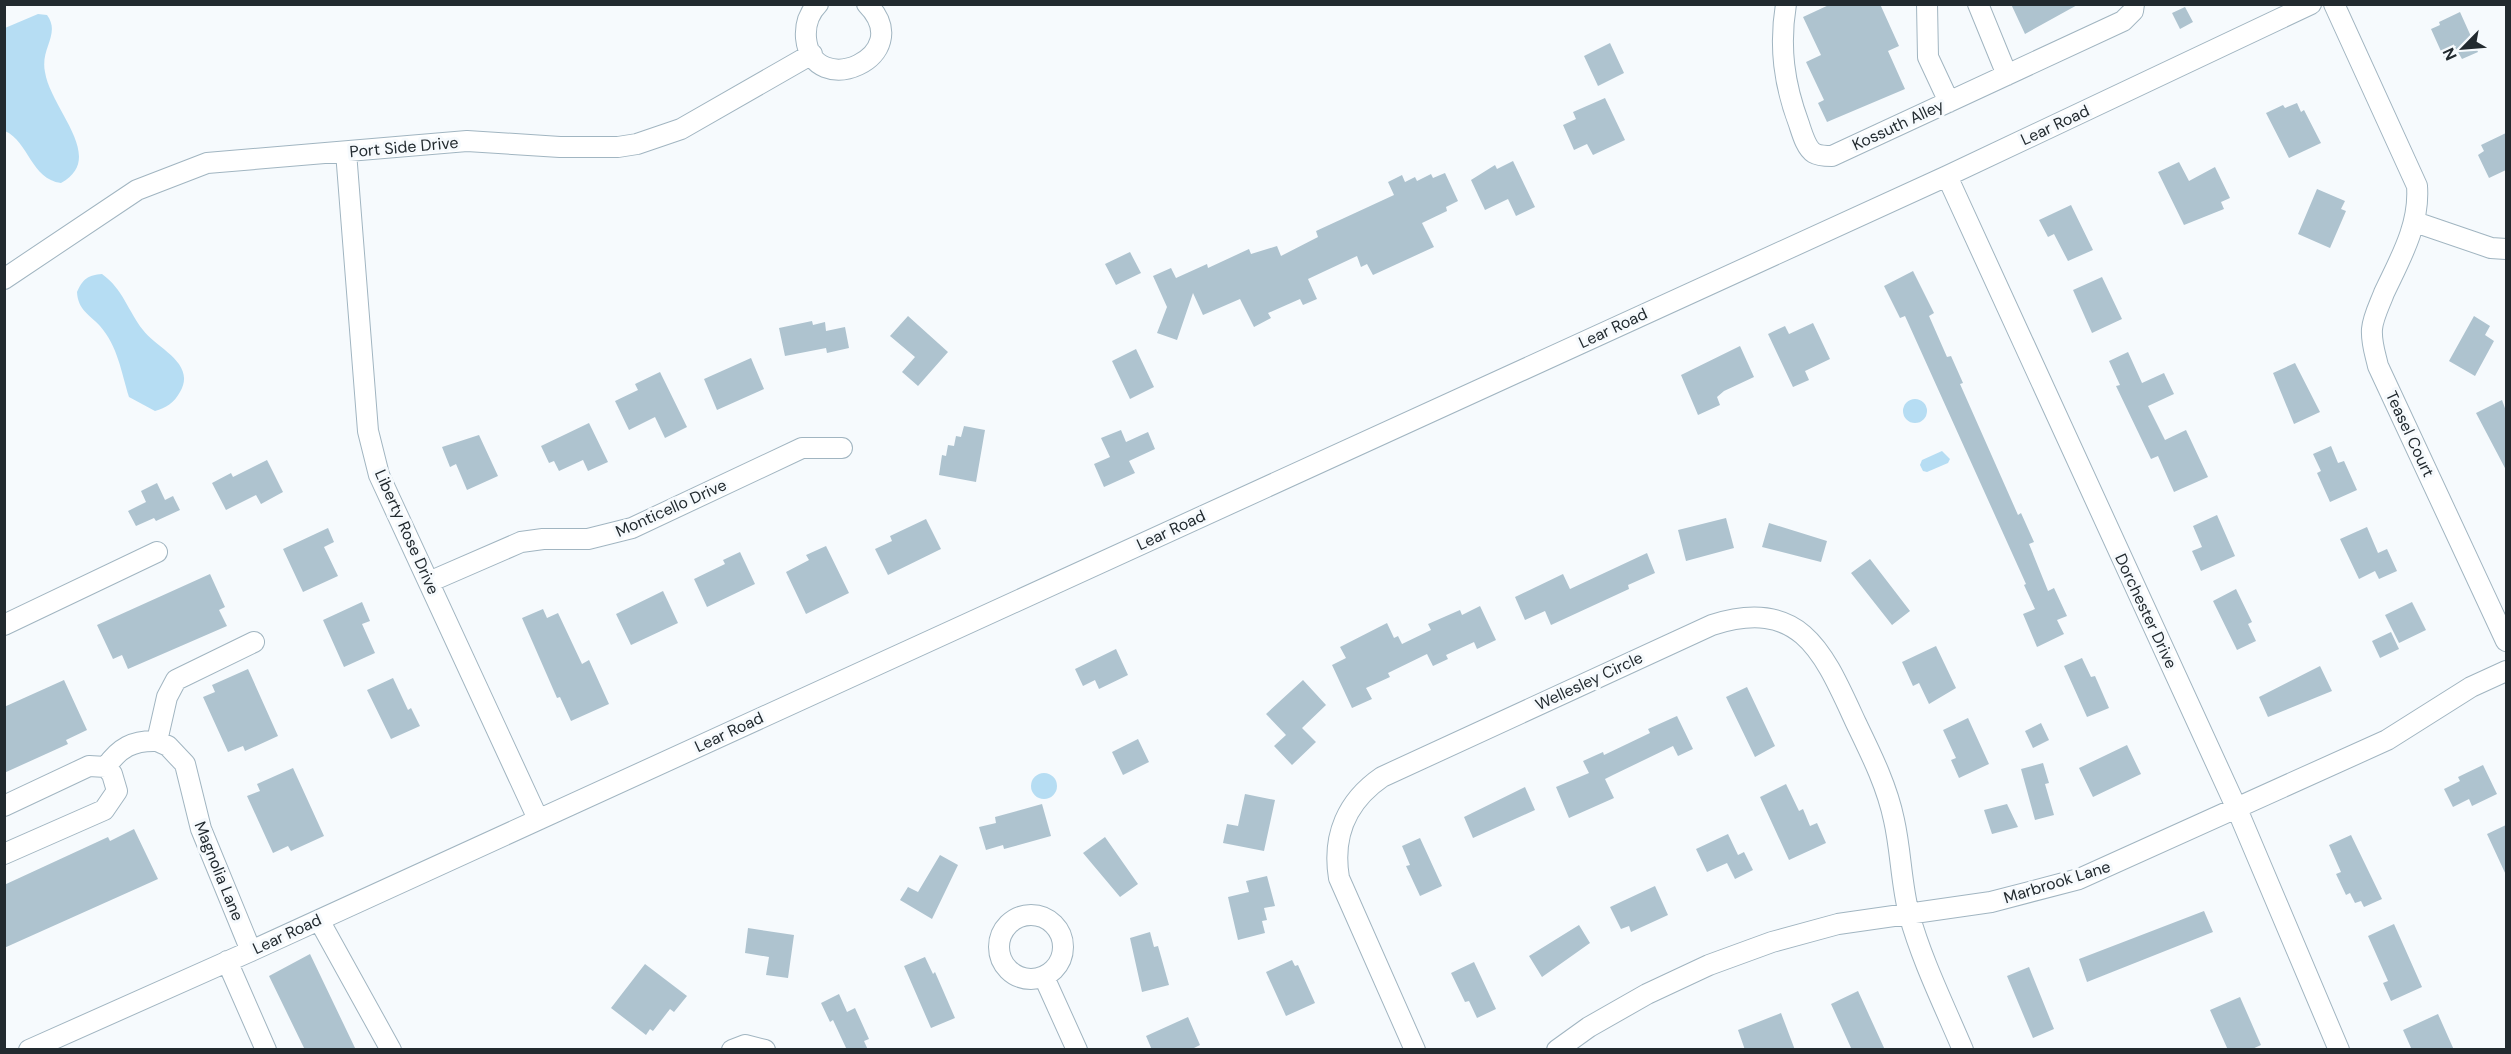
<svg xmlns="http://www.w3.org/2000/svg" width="2511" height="1054" font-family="'DM Sans',sans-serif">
	<rect width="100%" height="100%" fill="#f6fafd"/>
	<path fill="#b6ddf3" d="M38 14 47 15C61 34 40 48 45 72 51 110 107 158 61 183 31 179 29 142 5 131V28Z
		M102 274C123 289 128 311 143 330 156 348 197 363 180 392 174 403 166 408 155 411L129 397C121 371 118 347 100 326 89 314 78 310 77 292 83 279 88 275 102 274Z
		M1903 411a12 12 0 1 1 24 0a12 12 0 1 1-24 0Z
		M1942 451 1950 459 1948 463 1927 472 1923 471 1920 465 1922 460Z
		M1031 786a13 13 0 1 1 26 0a13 13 0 1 1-26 0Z"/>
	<path fill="#aec3cf" d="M1831 4H1880L1899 46 1888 51 1905 89 1827 122 1818 103 1824 100 1806 62 1821 55 1803 17Z
		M2011 4H2079L2025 34Z
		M2185 7 2193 22 2180 29 2172 13Z
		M2460 12 2478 52 2462 59 2458 52 2444 58 2431 29 2440 25 2439 22Z
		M1610 43 1624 73 1598 86 1584 56Z
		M1605 98 1625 140 1593 155 1587 144 1574 150 1563 125 1576 119 1573 112Z
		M2297 103 2301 112 2304 110 2321 143 2289 158 2266 113 2283 105 2285 108Z
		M2506 133V170L2489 178 2478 155 2484 151 2481 145Z
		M1513 161 1535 207 1516 216 1508 199 1485 210 1471 180 1495 165 1497 169Z
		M2179 162 2189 181 2215 167 2230 198 2221 202 2224 209 2184 225 2158 172Z
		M1445 173 1458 201 1446 207 1447 211 1422 223 1434 247 1373 275 1367 264 1361 267 1357 256 1308 279 1317 299 1303 305 1300 299 1268 313 1271 318 1254 327 1240 299 1203 315 1193 293 1177 340 1157 333 1167 307 1153 276 1171 268 1176 278 1207 264 1208 268 1249 249 1251 254 1277 246 1281 256 1318 237 1316 231 1394 195 1388 182 1402 175 1405 182 1415 177 1417 181 1431 174 1433 178Z
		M2317 189 2345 201 2341 209 2346 211 2330 248 2298 234Z
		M2071 205 2093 250 2068 261 2054 234 2048 237 2039 220Z
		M1130 252 1141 273 1116 285 1105 264Z
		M1913 271 1934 313 1929 316 1947 357 1951 356 1963 383 1960 384 2018 515 2021 513 2034 542 2029 544 2048 591 2054 588 2067 616 2057 620 2064 634 2037 647 2023 614 2035 609 2024 585 2026 584 1905 316 1900 318 1884 286Z
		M2102 277 2122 319 2092 333 2073 290Z
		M908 316 948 352 918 386 902 372 915 357 890 336Z
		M2474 316 2490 326 2485 335 2494 341 2475 376 2449 361Z
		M812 321 813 325 825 322 826 331 845 327 849 348 827 353 826 348 785 356 779 328Z
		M1813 323 1830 359 1805 371 1809 380 1793 387 1768 334 1785 326 1789 334Z
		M1740 346 1754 377 1724 391 1717 397 1720 405 1698 415 1681 375Z
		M1136 349 1154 387 1130 399 1112 361Z
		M2128 352 2142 383 2164 373 2174 394 2148 406 2165 440 2186 430 2208 477 2174 492 2158 456 2151 459 2116 386 2120 385 2109 361Z
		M751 358 764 389 717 410 704 379Z
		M2295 363 2320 412 2294 424 2273 373Z
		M660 372 687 427 665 438 655 417 629 430 615 401 638 390 635 384Z
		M2502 400 2506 411V470L2476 413Z
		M589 423 608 462 588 471 583 460 559 471 554 461 549 463 541 446Z
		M964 426 985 430 976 482 939 475 942 455 946 456 948 445 954 446 956 436 961 437Z
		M1121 430 1126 442 1148 432 1155 449 1129 461 1135 473 1104 487 1094 464 1110 457 1101 438Z
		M479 435 498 476 467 490 456 464 450 467 442 447Z
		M2331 446 2338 463 2344 461 2357 490 2330 502 2317 473 2321 471 2313 454Z
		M267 460 283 492 261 504 256 495 226 510 212 483 231 473 233 477Z
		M157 483 165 500 173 496 180 510 156 521 154 518 136 526 128 511 146 502 141 491Z
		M2217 515 2235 556 2201 571 2192 551 2202 547 2193 526Z
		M1726 518 1734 548 1686 561 1678 530Z
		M926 519 941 549 888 575 875 549 892 541 890 536Z
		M1769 523 1827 541 1821 562 1762 547Z
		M2367 527 2378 553 2387 549 2397 571 2379 579 2375 571 2359 579 2340 539Z
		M328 528 334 542 324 547 338 576 303 592 283 549Z
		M826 546 849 593 806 614 786 572 809 560 806 555Z
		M740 552 755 584 707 607 694 579 725 564 723 560Z
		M1647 553 1655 573 1628 585 1629 589 1551 625 1545 611 1525 620 1515 597 1563 574 1570 589Z
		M1870 559 1910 611 1892 625 1851 573Z
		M210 574 225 607 219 610 227 626 128 669 122 655 113 659 97 625Z
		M2236 589 2252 622 2248 624 2256 641 2237 650 2213 601Z
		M663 591 678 623 631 645 616 614Z
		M362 602 370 621 362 624 375 653 344 667 323 620Z
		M2412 602 2426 630 2399 643 2385 615Z
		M1480 606 1496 640 1477 649 1474 642 1446 655 1448 659 1433 666 1427 654 1388 673 1390 677 1366 688 1372 699 1352 708 1332 665 1346 658 1340 647 1387 623 1394 638 1398 636 1402 644 1431 630 1428 624 1460 610 1462 615Z
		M543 609 547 618 558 613 582 664 589 660 609 704 571 721 560 697 557 698 522 618Z
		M2391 632 2399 649 2380 658 2372 641Z
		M1936 646 1956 688 1929 704 1919 683 1913 686 1902 662Z
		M1116 649 1128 675 1099 689 1095 680 1083 686 1075 669Z
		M2082 658 2091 677 2095 676 2109 708 2087 717 2064 666Z
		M2320 666 2332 691 2268 717 2259 697Z
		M248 669 278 736 245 751 243 746 228 752 203 697 215 692 212 685Z
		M393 678 408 710 411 708 420 726 391 739 367 690Z
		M64 680 87 730 66 740 68 744 4 773V707Z
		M1303 680 1326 705 1302 728 1316 742 1292 765 1274 746 1286 735 1266 714Z
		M1747 687 1775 746 1755 757 1726 697Z
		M1677 716 1693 749 1678 756 1673 746 1613 775 1605 779 1614 798 1569 818 1556 787 1589 773 1583 761 1603 752 1604 755 1650 733 1648 729Z
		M1968 718 1989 764 1959 778 1951 760 1956 758 1943 730Z
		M2041 723 2049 740 2033 748 2025 731Z
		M1138 739 1149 762 1123 775 1112 752Z
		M2127 745 2141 774 2093 797 2079 768Z
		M2043 763 2049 783 2045 784 2054 815 2035 820 2021 769Z
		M2483 765 2497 794 2472 806 2469 799 2453 807 2444 789 2460 781 2458 777Z
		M293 768 324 836 291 851 288 846 273 853 247 796 260 791 257 784Z
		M1786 784 1799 811 1803 809 1810 826 1817 823 1826 843 1789 860 1760 797Z
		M1525 787 1535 810 1473 838 1464 817Z
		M1245 794 1275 800 1264 851 1223 843 1227 824 1238 826Z
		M1042 804 1051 836 1004 849 1003 845 986 850 979 827 996 823 995 817Z
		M2007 804 2018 827 1992 834 1984 810Z
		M2506 825V875L2487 834Z
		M134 829 158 879 4 948V885L108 837 110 841Z
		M1728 834 1738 855 1744 852 1753 870 1735 879 1727 863 1707 872 1696 849Z
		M2351 835 2382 899 2364 907 2361 901 2355 903 2350 893 2346 895 2336 874 2341 872 2329 845Z
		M1105 837 1138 884 1120 897 1083 853Z
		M1420 838 1442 886 1420 896 1406 866 1410 865 1402 846Z
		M940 855 958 865 932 919 900 900 908 887 918 892Z
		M1267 876 1275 906 1264 908 1267 920 1262 921 1265 933 1238 940 1228 897 1249 892 1246 881Z
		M1655 886 1668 915 1631 932 1629 926 1621 929 1610 907Z
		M2204 911 2213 932 2087 982 2079 959Z
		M2394 924 2422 987 2391 1001 2383 983 2388 981 2368 936Z
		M1579 925 1590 943 1542 977 1529 956Z
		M748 928 794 935 788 978 766 975 769 957 745 953Z
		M1150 932 1154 947 1158 946 1169 985 1142 992 1130 938Z
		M310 954 356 1050H305L269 976Z
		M925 957 933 974 935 972 955 1018 931 1028 904 966Z
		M1292 960 1295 966 1298 965 1315 1003 1286 1016 1266 972Z
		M1474 962 1496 1009 1477 1018 1469 1001 1465 1002 1451 973Z
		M645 964 687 996 674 1012 670 1009 653 1031 650 1029 646 1035 611 1008Z
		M2029 967 2054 1029 2033 1038 2007 976Z
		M1858 991 1885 1050H1852L1831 1004Z
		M839 994 847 1012 855 1008 869 1039 864 1041 868 1050H847L833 1020 830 1022 821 1003Z
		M2240 997 2261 1045 2250 1050H2228L2210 1010Z
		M1781 1013 1795 1050H1745L1738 1030Z
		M2438 1014 2454 1050H2412L2403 1030Z
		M1188 1017 1200 1045 1190 1050H1152L1146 1036Z"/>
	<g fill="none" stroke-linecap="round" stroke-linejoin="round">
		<defs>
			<path id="minor" d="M818 4C809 13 805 25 806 38 812 102 919 57 867 4
				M1786 4C1779 47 1784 84 1799 124 1802 133 1806 148 1814 153 1819 156 1826 156 1832 156L2123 21 2133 11 2134 4
				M1927 4 1928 57 1949 102
				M1978 4 2007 75
				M2334 4 2417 186C2420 225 2400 259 2384 293 2380 304 2373 317 2372 329 2371 342 2375 353 2378 366L2506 641
				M346 152 368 431 379 475 538 819
				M1947 176 2237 809 2339 1050
				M2415 222 2491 248 2506 249
				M4 279 137 190 207 163 467 141 560 147H618L637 144 681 129 812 54
				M429 582 521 542 543 539H588L632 528 802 448H842
				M4 625 157 552
				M106 767C119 748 133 740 157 741
				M4 806 89 766 106 767 112 774 117 791 104 810 4 854
				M999 947a32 32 0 1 1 64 0a32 32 0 1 1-64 0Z
				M319 920 391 1050
				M251 951 201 829 185 764 168 746 157 741 167 697 176 680 254 642
				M227 961 266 1050
				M1044 977 1077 1050
				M29 1050 251 951 1947 176 2311 4
				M732 1050 745 1045 765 1050
				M1415 1050 1339 878C1332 836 1347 801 1382 777L1712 625C1802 596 1824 654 1856 723 1871 754 1887 786 1894 820 1901 851 1901 883 1909 914 1922 961 1944 1005 1963 1050
				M1557 1050 1589 1027 1647 994 1709 965 1772 942 1838 924 1991 902 2079 879 2387 740 2471 687 2506 671"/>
		</defs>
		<use href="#minor" stroke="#a1b5c1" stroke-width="22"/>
		<use href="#minor" stroke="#fff" stroke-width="20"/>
	</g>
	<g text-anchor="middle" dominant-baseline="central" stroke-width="6" stroke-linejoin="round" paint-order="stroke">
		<g font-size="16" fill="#222a2f" stroke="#f6fafd">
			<text transform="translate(1898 125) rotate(-25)">Kossuth Alley</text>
			<text transform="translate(2055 125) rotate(-25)">Lear Road</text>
			<text transform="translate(404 147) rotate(-5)">Port Side Drive</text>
			<text transform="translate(1613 328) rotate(-25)">Lear Road</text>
			<text transform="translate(2410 434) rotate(65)">Teasel Court</text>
			<text transform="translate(671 508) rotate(-24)">Monticello Drive</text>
			<text transform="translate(1171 530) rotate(-25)">Lear Road</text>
			<text transform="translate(407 532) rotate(66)">Liberty Rose Drive</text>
			<text transform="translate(2146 611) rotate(65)">Dorchester Drive</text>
			<text transform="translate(1589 681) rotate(-25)">Wellesley Circle</text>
			<text transform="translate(729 732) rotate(-25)">Lear Road</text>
			<text transform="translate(219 871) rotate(68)">Magnolia Lane</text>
			<text transform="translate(2057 882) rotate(-17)">Marbrook Lane</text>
			<text transform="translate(287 934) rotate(-25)">Lear Road</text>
		</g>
	</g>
	<rect width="2511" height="1054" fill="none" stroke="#222a2f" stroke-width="12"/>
	<g transform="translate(2463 48) rotate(245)" stroke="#f6fafd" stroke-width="4.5" paint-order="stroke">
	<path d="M0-4.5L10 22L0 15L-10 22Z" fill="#222a2f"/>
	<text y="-9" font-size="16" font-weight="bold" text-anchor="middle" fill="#222a2f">N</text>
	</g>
</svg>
